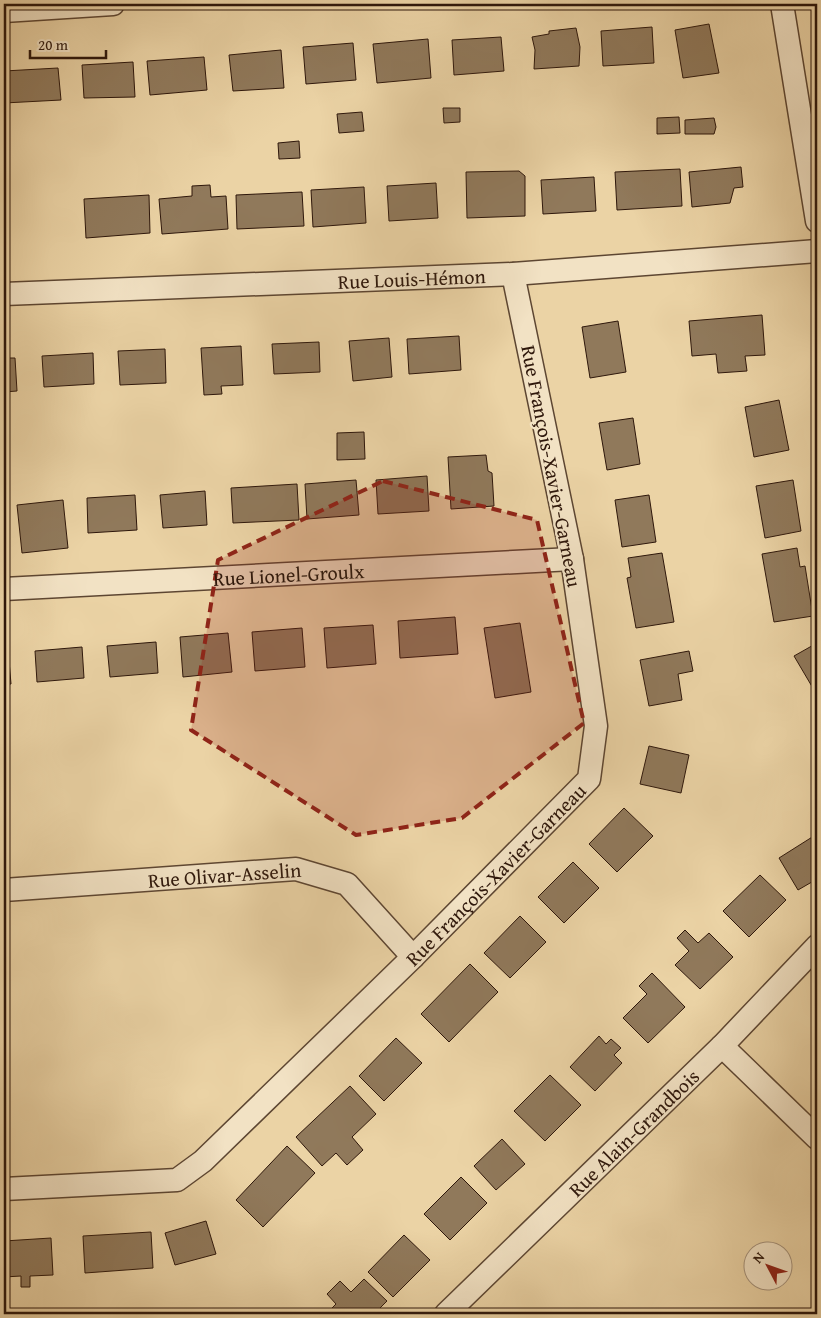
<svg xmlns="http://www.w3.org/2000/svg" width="821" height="1318" font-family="'Gentium Book Plus',serif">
	<rect width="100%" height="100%" fill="#ebd3a5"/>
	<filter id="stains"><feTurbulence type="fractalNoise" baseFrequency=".004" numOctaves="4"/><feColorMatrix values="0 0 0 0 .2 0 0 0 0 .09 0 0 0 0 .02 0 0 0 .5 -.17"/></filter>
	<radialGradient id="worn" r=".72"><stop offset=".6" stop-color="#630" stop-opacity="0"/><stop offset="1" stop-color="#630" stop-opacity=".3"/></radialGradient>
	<path fill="#90795b" stroke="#2e170b" d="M709 24 719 73 683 78 675 30Z
		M652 27 654 63 603 66 601 31Z
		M576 28 580 47 579 66 534 69 535 50 532 37 549 34V31Z
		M501 37 504 71 454 75 452 40Z
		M428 39 431 78 377 83 373 44Z
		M353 43 356 80 306 84 303 47Z
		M281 50 284 88 233 91 229 55Z
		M204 57 207 90 150 95 147 61Z
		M133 62 135 97 84 98 82 65Z
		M58 68 61 100 4 103V71Z
		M443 108H460V122L444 123Z
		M362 112 364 131 339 133 337 114Z
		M679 117 680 133 657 134V118Z
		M714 118 716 127 714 134H685V120Z
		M299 141 300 158 279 159 278 143Z
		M741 167 743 187 734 188 730 203 692 207 689 172Z
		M680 169 682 206 617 210 615 172Z
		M519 171 525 176V216L467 218 466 172Z
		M594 177 596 211 543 214 541 180Z
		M436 183 438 218 389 221 387 186Z
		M210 185 211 197 226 196 228 229 162 234 159 199 192 196V186Z
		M364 187 366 223 313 227 311 190Z
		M302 192 304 226 237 229 236 195Z
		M149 195 150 233 86 238 84 199Z
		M762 315 765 355 745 356 747 371 718 373 716 354 692 356 689 321Z
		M618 321 626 372 590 378 582 327Z
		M459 336 461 370 409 374 407 339Z
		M389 338 392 377 353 381 349 341Z
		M319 342 320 372 274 374 272 344Z
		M241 346 243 385 221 386 222 394 204 395 201 348Z
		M165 349 166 383 120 385 118 351Z
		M93 353 94 384 44 387 42 356Z
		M4 358H15L17 391 4 392Z
		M779 400 789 450 754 457 745 407Z
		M633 418 640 464 607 470 599 423Z
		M364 432 365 459 337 460V433Z
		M486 455 488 471 492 473 494 506 451 509 448 457Z
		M427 476 429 511 378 514 376 480Z
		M356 480 359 515 307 519 305 484Z
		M793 480 801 531 765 538 756 486Z
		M297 484 299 520 233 523 231 488Z
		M205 491 207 525 163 528 160 495Z
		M135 495 137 530 88 533 87 498Z
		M649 495 656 542 622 547 615 500Z
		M63 500 68 548 22 553 17 505Z
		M7 501 9 536 4 537V502Z
		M797 548 800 567 805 566 813 616 774 622 762 554Z
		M662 553 674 622 636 628 627 578 631 577 628 558Z
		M455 617 458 654 400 658 398 621Z
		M520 623 531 692 495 698 484 628Z
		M373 625 376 664 327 668 324 628Z
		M302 628 305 667 255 671 252 632Z
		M228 633 232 672 183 677 180 637Z
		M156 642 158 673 110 677 107 646Z
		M817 643V695L794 656Z
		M82 647 84 678 37 682 35 651Z
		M4 649H8L11 684H4Z
		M689 651 693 671 678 674 682 700 649 706 640 660Z
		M649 746 689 755 681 793 640 784Z
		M624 808 653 836 617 872 589 844Z
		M817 834V879L798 890 779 858Z
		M573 862 599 888 564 923 538 897Z
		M760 875 786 900 749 937 723 911Z
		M520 916 546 942 510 978 484 953Z
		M685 930 698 943 709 933 733 957 700 989 675 965 689 951 677 938Z
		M470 964 498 992 449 1042 421 1014Z
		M652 973 685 1007 648 1043 623 1018 647 994 639 986Z
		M599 1036 606 1044 611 1039 621 1048 614 1055 622 1063 595 1091 570 1067Z
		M396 1038 422 1063 384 1101 359 1076Z
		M550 1075 581 1105 545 1141 514 1111Z
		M350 1086 376 1114 352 1137 363 1150 347 1165 336 1153 322 1166 296 1137Z
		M502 1139 525 1164 496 1190 474 1166Z
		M287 1146 315 1173 263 1227 236 1200Z
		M461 1177 487 1203 450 1240 424 1214Z
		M206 1221 216 1254 175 1265 165 1233Z
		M151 1232 153 1268 85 1273 83 1236Z
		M404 1235 430 1260 393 1297 368 1272Z
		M51 1238 53 1275 30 1276V1287H21V1276L4 1277V1241Z
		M364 1279 387 1301 374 1314H326L336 1304 327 1294 340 1281 351 1292Z"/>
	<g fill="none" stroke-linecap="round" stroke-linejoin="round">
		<defs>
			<g id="minor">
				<path d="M782 4 817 221"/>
				<path d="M4 11 113 4"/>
				<path id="s1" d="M4 294 513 274 817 251"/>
				<path id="s2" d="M4 589 572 559"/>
				<path id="s3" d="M4 890 296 869 347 884 413 957"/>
				<path d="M722 1046 817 1138"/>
				<path id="s4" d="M4 1189 177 1180 203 1161 413 957 589 779 596 726 572 559 513 274"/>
				<path id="s5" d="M446 1314 722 1046 817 946"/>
			</g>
		</defs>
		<use href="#minor" stroke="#5d4632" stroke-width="25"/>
		<use href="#minor" stroke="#f2e2c4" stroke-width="22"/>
	</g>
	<path fill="#8f2418" fill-opacity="0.2" stroke="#8f2418" stroke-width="4" stroke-dasharray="10 6" stroke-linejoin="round" d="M383 481 537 520 584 723 462 818 356 835 191 730 218 560Z"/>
	<g text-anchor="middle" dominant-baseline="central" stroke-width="4.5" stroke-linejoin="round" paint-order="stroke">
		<g font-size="20" fill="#2e170b" stroke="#f2e2c4">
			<text stroke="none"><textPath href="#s1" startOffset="408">Rue Louis-Hémon</textPath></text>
			<text transform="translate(552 466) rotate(79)">Rue François-Xavier-Garneau</text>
			<text stroke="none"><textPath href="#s2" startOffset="285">Rue Lionel-Groulx</textPath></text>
			<text stroke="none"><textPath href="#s4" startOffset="615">Rue François-Xavier-Garneau</textPath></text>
			<text stroke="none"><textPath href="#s3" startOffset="221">Rue Olivar-Asselin</textPath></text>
			<text stroke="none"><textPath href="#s5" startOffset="261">Rue Alain-Grandbois</textPath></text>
		</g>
	</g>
	<rect width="821" height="1318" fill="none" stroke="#ebd3a5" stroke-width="20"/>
	<rect x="5" y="5" width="811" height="1308" fill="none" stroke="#2e170b" stroke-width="2.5"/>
	<rect x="10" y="10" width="801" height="1298" fill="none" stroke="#2e170b"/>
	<g transform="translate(768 1266) rotate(311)"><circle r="24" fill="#f2e2c4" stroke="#a4917a"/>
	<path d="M0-4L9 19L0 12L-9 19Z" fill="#8f2418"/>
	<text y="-8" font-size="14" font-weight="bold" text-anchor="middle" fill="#2e170b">N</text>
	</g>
	<path d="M30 50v8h76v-8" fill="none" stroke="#2e170b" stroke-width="2.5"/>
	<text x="38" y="50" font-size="15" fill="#2e170b" stroke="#f2e2c4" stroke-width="4" paint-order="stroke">20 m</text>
	<rect width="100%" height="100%" filter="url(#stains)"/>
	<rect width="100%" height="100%" fill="url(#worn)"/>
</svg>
